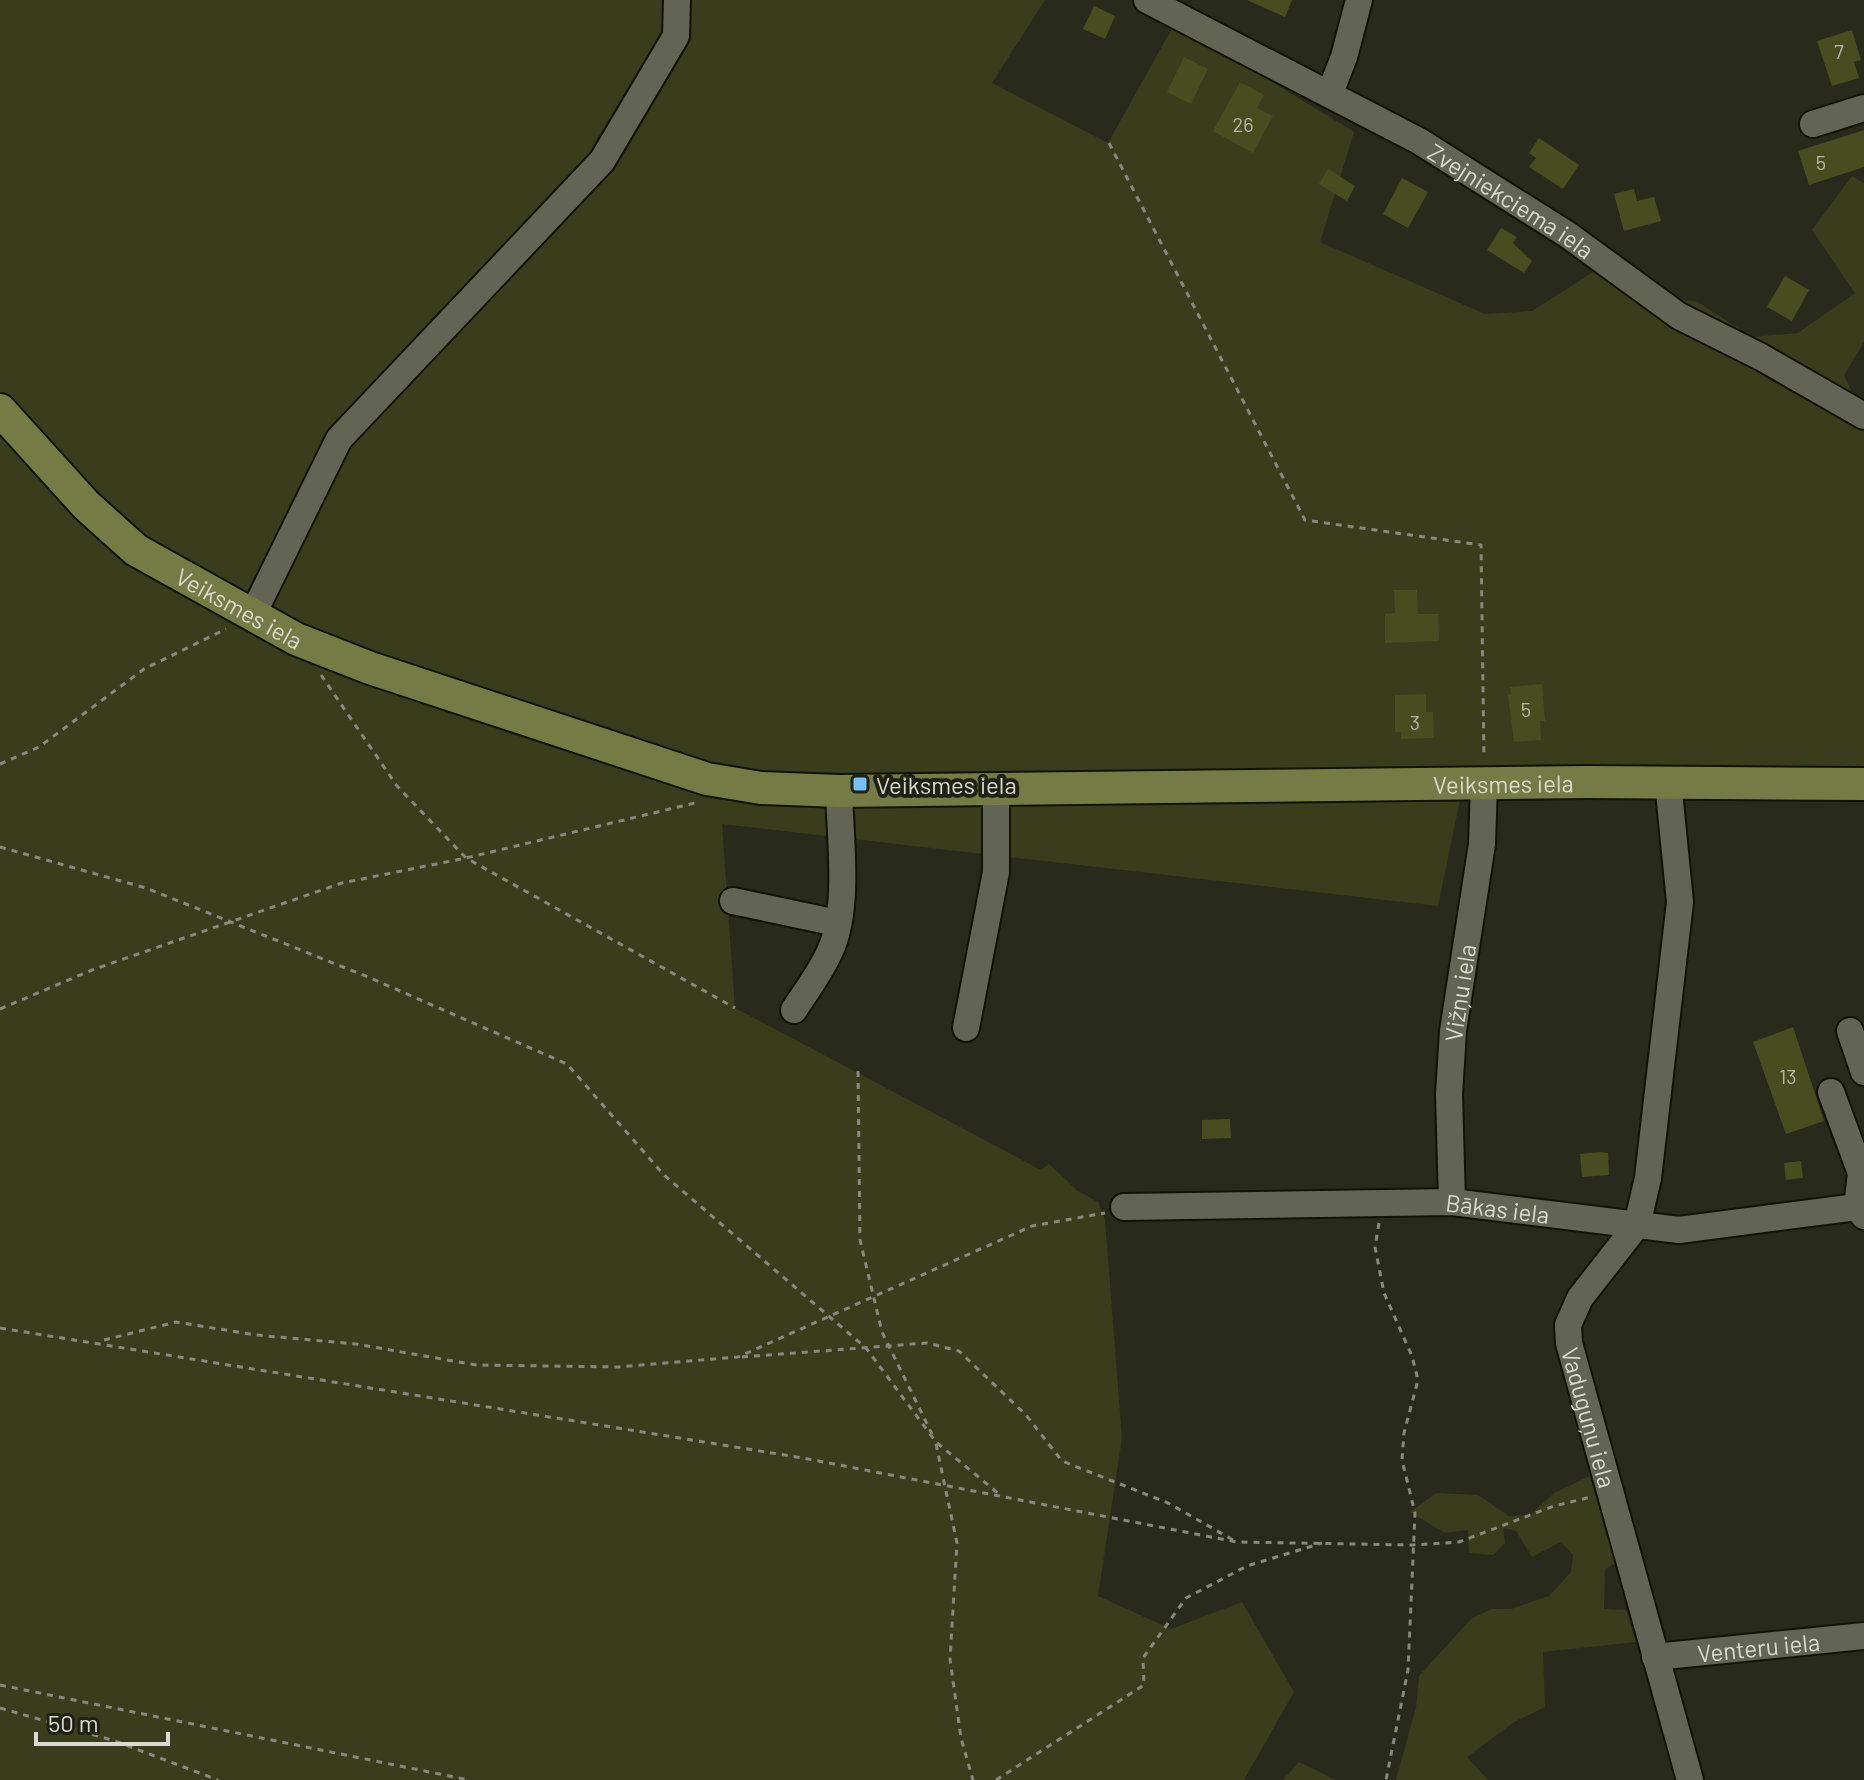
<svg xmlns="http://www.w3.org/2000/svg" width="1864" height="1780" font-family="Barlow,sans-serif">
	<rect width="100%" height="100%" fill="#282b1b"/>
	<path fill="#393d1c" d="M0 0H1045L992 83 1108 143 1175 23 1354 132 1320 242 1485 314 1532 311 1598 269 1640 298 1696 301 1752 337 1798 333 1855 293 1812 230 1852 176 1864 183V342L1844 375 1864 419V766H1467L1438 906 722 824 735 1008 1041 1170 1049 1164 1078 1191 1098 1202 1105 1220 1122 1438 1098 1596 1171 1629 1242 1602 1294 1692 1244 1780H0Z
		M1590 1476 1616 1563 1605 1569 1604 1609 1626 1610 1636 1642 1543 1652 1545 1707 1514 1722 1467 1757 1488 1780H1396L1416 1707 1419 1676 1471 1619 1491 1609H1511L1549 1596 1571 1572 1573 1555 1561 1542 1532 1557 1516 1531 1503 1528 1505 1543 1493 1555 1469 1553 1468 1530 1445 1533 1410 1512 1436 1493 1478 1495 1509 1516 1530 1515 1554 1493Z
		M1299 1762 1336 1780H1283Z"/>
	<path fill="#484d20" d="M1247 0H1292L1285 17Z
		M1094 6 1115 16 1105 39 1083 29Z
		M1852 30 1861 60 1854 62 1859 78 1832 86 1817 41Z
		M1184 57 1208 69 1191 104 1167 92Z
		M1240 82 1264 95 1257 108 1273 116 1253 153 1213 131Z
		M1864 130V167L1809 185 1798 151Z
		M1539 138 1579 165 1563 189 1529 167 1536 158 1529 153Z
		M1328 169 1355 186 1347 201 1319 184Z
		M1402 178 1428 192 1408 228 1383 214Z
		M1634 189 1637 201 1654 197 1661 221 1624 231 1614 194Z
		M1501 228 1517 237 1513 243 1532 261 1524 273 1487 250Z
		M1785 276 1809 290 1792 321 1767 307Z
		M1394 590H1417L1418 614H1438L1439 641 1385 643V614L1395 613Z
		M1542 684 1545 721H1540L1541 740 1514 742 1508 695 1511 694 1510 687Z
		M1426 694V712H1433L1434 738 1401 739V732H1395V695Z
		M1793 1027 1824 1121 1786 1134 1753 1042Z
		M1230 1119 1231 1138 1202 1139V1120Z
		M1600 1152 1608 1153 1609 1175 1582 1177 1580 1154Z
		M1801 1161 1803 1178 1786 1180 1784 1163Z"/>
	<g fill="none" stroke-linecap="round" stroke-linejoin="round">
		<defs>
			<g id="minor">
				<path id="s1" d="M1147 0 1419 141 1568 235 1679 316 1761 357 1864 416"/>
				<path d="M1330 93 1344 57 1359 0"/>
				<path d="M1813 124 1864 108"/>
				<path d="M252 616 339 439 602 161 676 36 677 0"/>
				<path id="s2" d="M1668 782 1680 902 1648 1178 1637 1225 1580 1298 1568 1325 1569 1343 1690 1780"/>
				<path d="M733 901 837 923"/>
				<path d="M794 1010C806 991 821 972 830 951 850 909 840 837 839 791"/>
				<path d="M966 1028 996 872V787"/>
				<path d="M1850 1031 1864 1072"/>
				<path d="M1831 1092 1861 1173 1857 1207"/>
				<path id="s3" d="M1452 1202 1449 1094 1453 1031 1482 844 1484 783"/>
				<path id="s4" d="M1124 1207 1452 1202 1679 1230 1857 1207 1864 1216"/>
				<path id="s5" d="M1655 1657 1864 1636"/>
			</g>
			<g id="major">
				<path id="s6" d="M0 410 86 505 136 550 296 639 370 668 707 779 761 788 839 791 1587 782 1864 784"/>
			</g>
		</defs>
		<use href="#minor" stroke="#111305" stroke-width="30"/>
		<use href="#major" stroke="#111305" stroke-width="36"/>
		<path stroke="#87897d" stroke-width="3" stroke-dasharray="6 6" stroke-linecap="butt" d="M1109 143 1305 520 1481 545 1484 758
			M321 675 397 786 466 858 735 1008
			M0 764 39 747 144 669 226 629
			M0 847 146 888 368 977 567 1064 664 1175 866 1348 936 1442 999 1494
			M0 1009 92 970 342 883 466 858 699 802
			M858 1071 860 1240 882 1332 932 1434
			M1379 1223 1375 1247 1384 1293 1412 1356 1418 1380 1404 1433 1402 1460 1415 1513 1408 1670 1386 1780
			M0 1328 803 1458 1237 1542 1413 1545 1459 1542 1554 1506 1591 1497
			M104 1340 176 1322 256 1335 356 1344 476 1365 618 1367 738 1357 1032 1226 1105 1213
			M742 1357 927 1343 959 1351 1026 1415 1062 1461 1168 1503 1235 1541
			M936 1444 957 1543 950 1659 961 1738 973 1780
			M0 1685 469 1780
			M0 1708 115 1741 218 1780
			M996 1780 1144 1685 1143 1658 1186 1598 1247 1566 1322 1543"/>
		<use href="#minor" stroke="#636554" stroke-width="26"/>
		<use href="#major" stroke="#747b44" stroke-width="32"/>
	</g>
	<rect fill="#79bff8" stroke="#1f2112" stroke-width="3" x="852" y="776" width="16" height="16" rx="4"/>
	<g text-anchor="middle" dominant-baseline="central" stroke-width="8" stroke-linejoin="round" paint-order="stroke">
		<g font-size="20" fill="#b5b8a5">
			<text x="1839" y="51">7</text>
			<text x="1243" y="124">26</text>
			<text x="1821" y="162">5</text>
			<text x="1526" y="709">5</text>
			<text x="1415" y="722">3</text>
			<text x="1788" y="1076">13</text>
		</g>
		<g font-size="24" fill="#d9dbd1" stroke="#1f2112">
			<text stroke="none"><textPath href="#s1" startOffset="416">Zvejniekciema iela</textPath></text>
			<text stroke="none"><textPath href="#s6" startOffset="314">Veiksmes iela</textPath></text>
			<text stroke="none"><textPath href="#s6" startOffset="1610">Veiksmes iela</textPath></text>
			<text stroke="none"><textPath href="#s3" startOffset="210">Vižņu iela</textPath></text>
			<text stroke="none"><textPath href="#s4" startOffset="374">Bākas iela</textPath></text>
			<text stroke="none"><textPath href="#s2" startOffset="664">Vaduguņu iela</textPath></text>
			<text stroke="none"><textPath href="#s5" startOffset="104">Venteru iela</textPath></text>
		</g>
		<g font-size="24" fill="#d9dbd1" stroke="#1f2112" text-anchor="start">
			<text x="876" y="784">Veiksmes iela</text>
		</g>
	</g>
	<path d="M36 1732v12h132v-12" fill="none" stroke="#d9dbd1" stroke-width="4"/>
	<text x="48" y="1732" font-size="24" fill="#d9dbd1" stroke="#1f2112" stroke-width="6" paint-order="stroke">50 m</text>
</svg>
